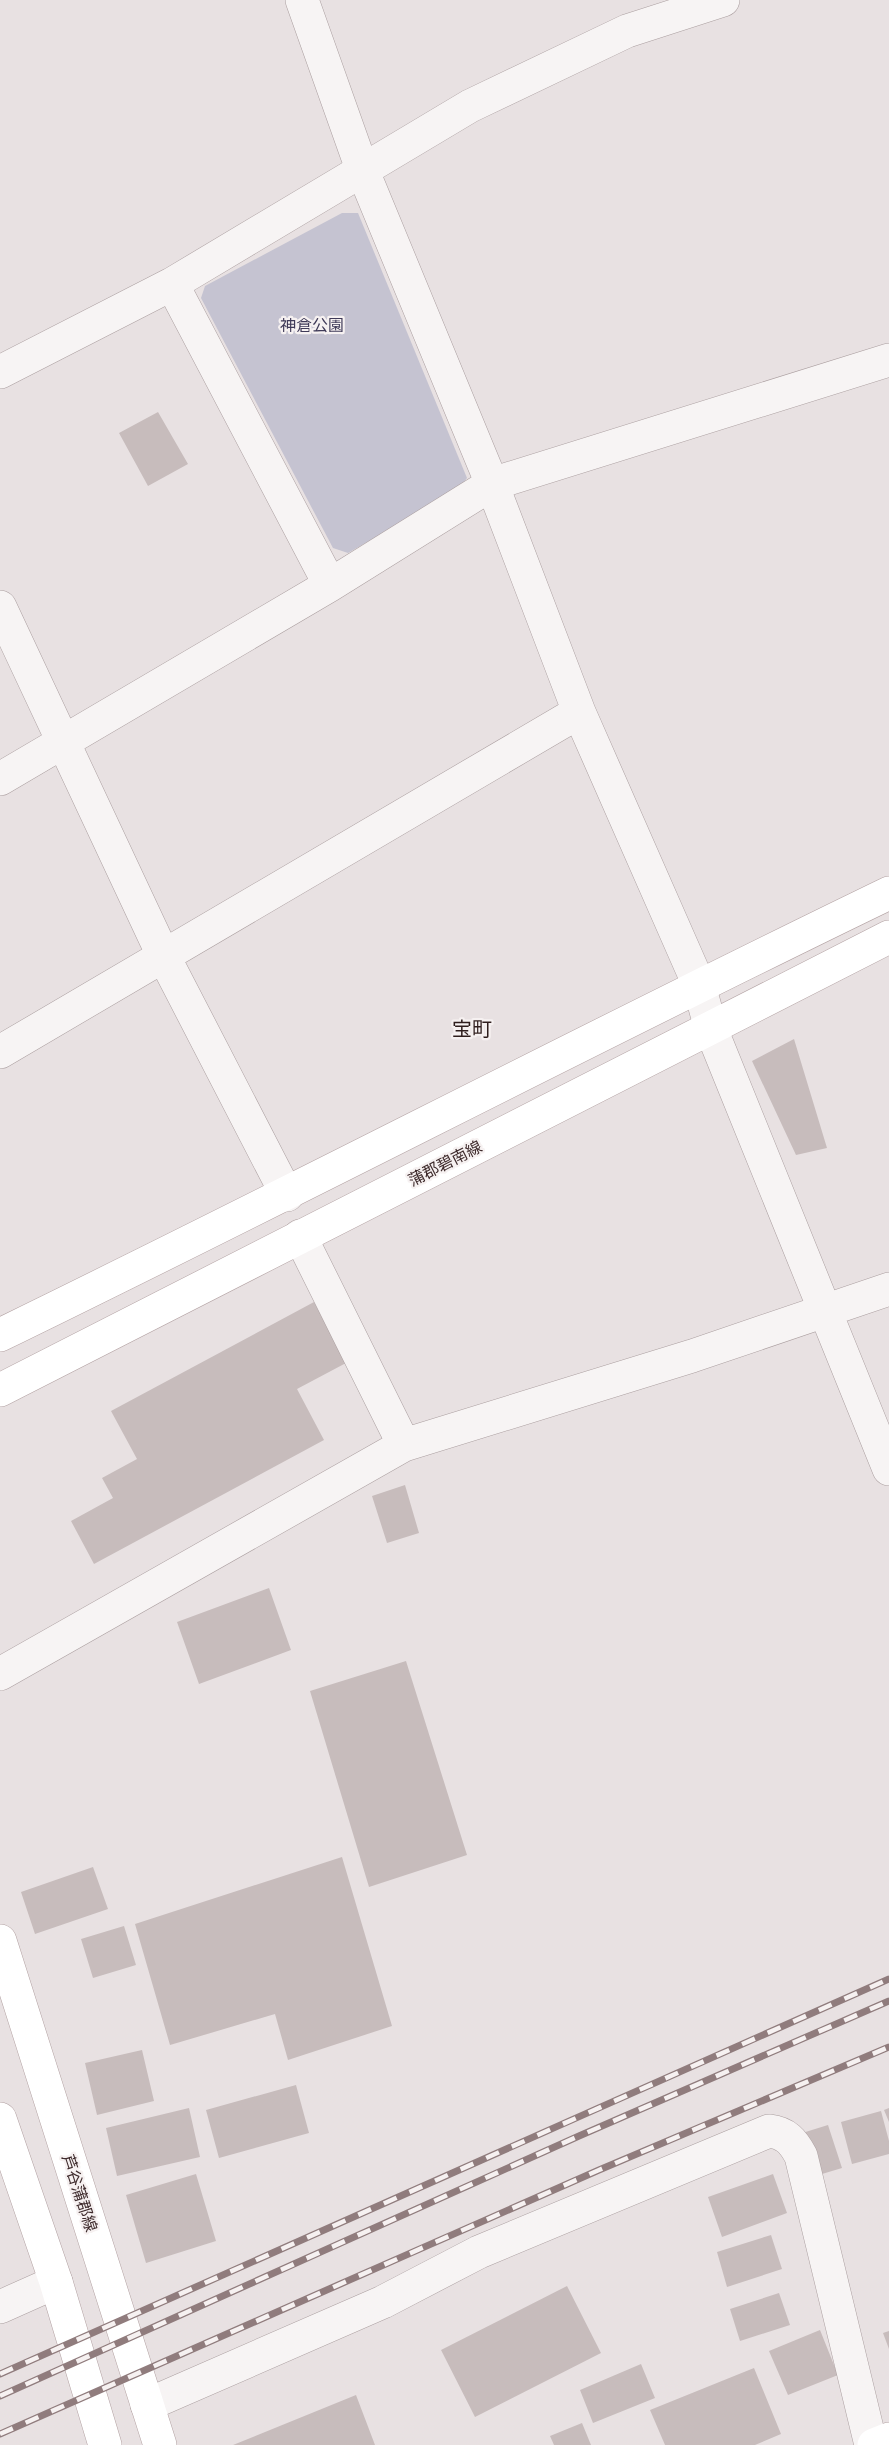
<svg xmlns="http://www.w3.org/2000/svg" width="889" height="2445" font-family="'Open Sans','Noto Sans JP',sans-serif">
	<rect width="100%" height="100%" fill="#e8e1e2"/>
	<path fill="#c5c3d1" d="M342 213H358L467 478 458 490 348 553 333 548 201 298 205 286Z"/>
	<path fill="#c7bcbc" d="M158 412 188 464 148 486 119 433Z
		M794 1039 827 1148 796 1155 752 1061Z
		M314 1302 346 1363 297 1389 324 1440 94 1564 71 1521 113 1498 102 1478 137 1459 111 1411Z
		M405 1485 419 1533 387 1543 372 1496Z
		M269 1588 291 1650 199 1684 177 1622Z
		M406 1661 467 1855 369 1887 310 1691Z
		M342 1857 392 2026 288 2060 275 2014 170 2045 135 1924Z
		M93 1867 108 1909 35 1934 21 1892Z
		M124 1926 136 1965 93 1978 81 1939Z
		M142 2050 154 2101 97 2115 85 2063Z
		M296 2085 309 2133 219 2158 206 2110Z
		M189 2108 200 2157 117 2176 106 2128Z
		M889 2108V2122L884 2110Z
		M881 2111 889 2141V2154L852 2164 841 2122Z
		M828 2125 842 2168 812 2177 799 2134Z
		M196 2174 216 2241 146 2263 126 2195Z
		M773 2174 787 2213 722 2237 708 2197Z
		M771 2235 782 2269 727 2287 717 2252Z
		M567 2286 601 2353 475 2417 441 2350Z
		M779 2293 790 2325 740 2341 730 2309Z
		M820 2330 838 2375 788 2395 769 2351Z
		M889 2331V2349L883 2333Z
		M641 2364 655 2398 593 2423 580 2390Z
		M754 2368 781 2434 755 2445H665L650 2410Z
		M356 2395 375 2445H233Z
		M582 2423 591 2445H554L550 2436Z"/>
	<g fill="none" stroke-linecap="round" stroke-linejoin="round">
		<defs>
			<path id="minor" d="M302 0 362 169 492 484 579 712 699 985 711 1029 889 1469
				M172 284 330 585
				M0 372 172 284 470 106 627 31 723 0
				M0 607 163 955 287 1195
				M0 779 330 585 492 484 889 360
				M0 1052 579 712
				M300 1236 404 1445
				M0 1674 404 1445 692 1356 889 1289
				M0 2307 56 2282
				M147 2405 383 2302 479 2252 769 2131C786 2133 793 2141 801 2156L871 2445"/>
			<path id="major" d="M0 1335C298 1190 591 1037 889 893
				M0 1390 889 937
				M0 1941 160 2445
				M0 2119 56 2282 105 2445
				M874 2445 889 2439"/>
		</defs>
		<use href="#minor" stroke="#ab9fa0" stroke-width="34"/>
		<use href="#major" stroke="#b3a2a3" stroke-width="34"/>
		<use href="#minor" stroke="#f7f4f4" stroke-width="33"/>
		<use href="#major" stroke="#fff" stroke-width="33"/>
		<defs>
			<path id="rail" d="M0 2374 889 1979
				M0 2396 579 2136 889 2001
				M0 2434 599 2170 889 2047"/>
		</defs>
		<use href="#rail" stroke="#907c7d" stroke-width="7"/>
		<use href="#rail" stroke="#f6f1f1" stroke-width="4.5" stroke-dasharray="14" stroke-linecap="butt"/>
	</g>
	<g text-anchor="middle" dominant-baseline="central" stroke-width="4.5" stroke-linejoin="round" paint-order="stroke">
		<g font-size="16" fill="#3f3a58" stroke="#f6f1f1">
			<text x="312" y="325">神倉公園</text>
		</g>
		<g font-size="16" fill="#3e2b2c" stroke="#f6f1f1">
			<text transform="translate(445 1163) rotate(-27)">蒲郡碧南線</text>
			<text transform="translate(80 2193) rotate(72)">芦谷蒲郡線</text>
		</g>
		<g font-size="20" fill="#2f1e1d" stroke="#f6f1f1">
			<text x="472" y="1028">宝町</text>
		</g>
	</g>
</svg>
